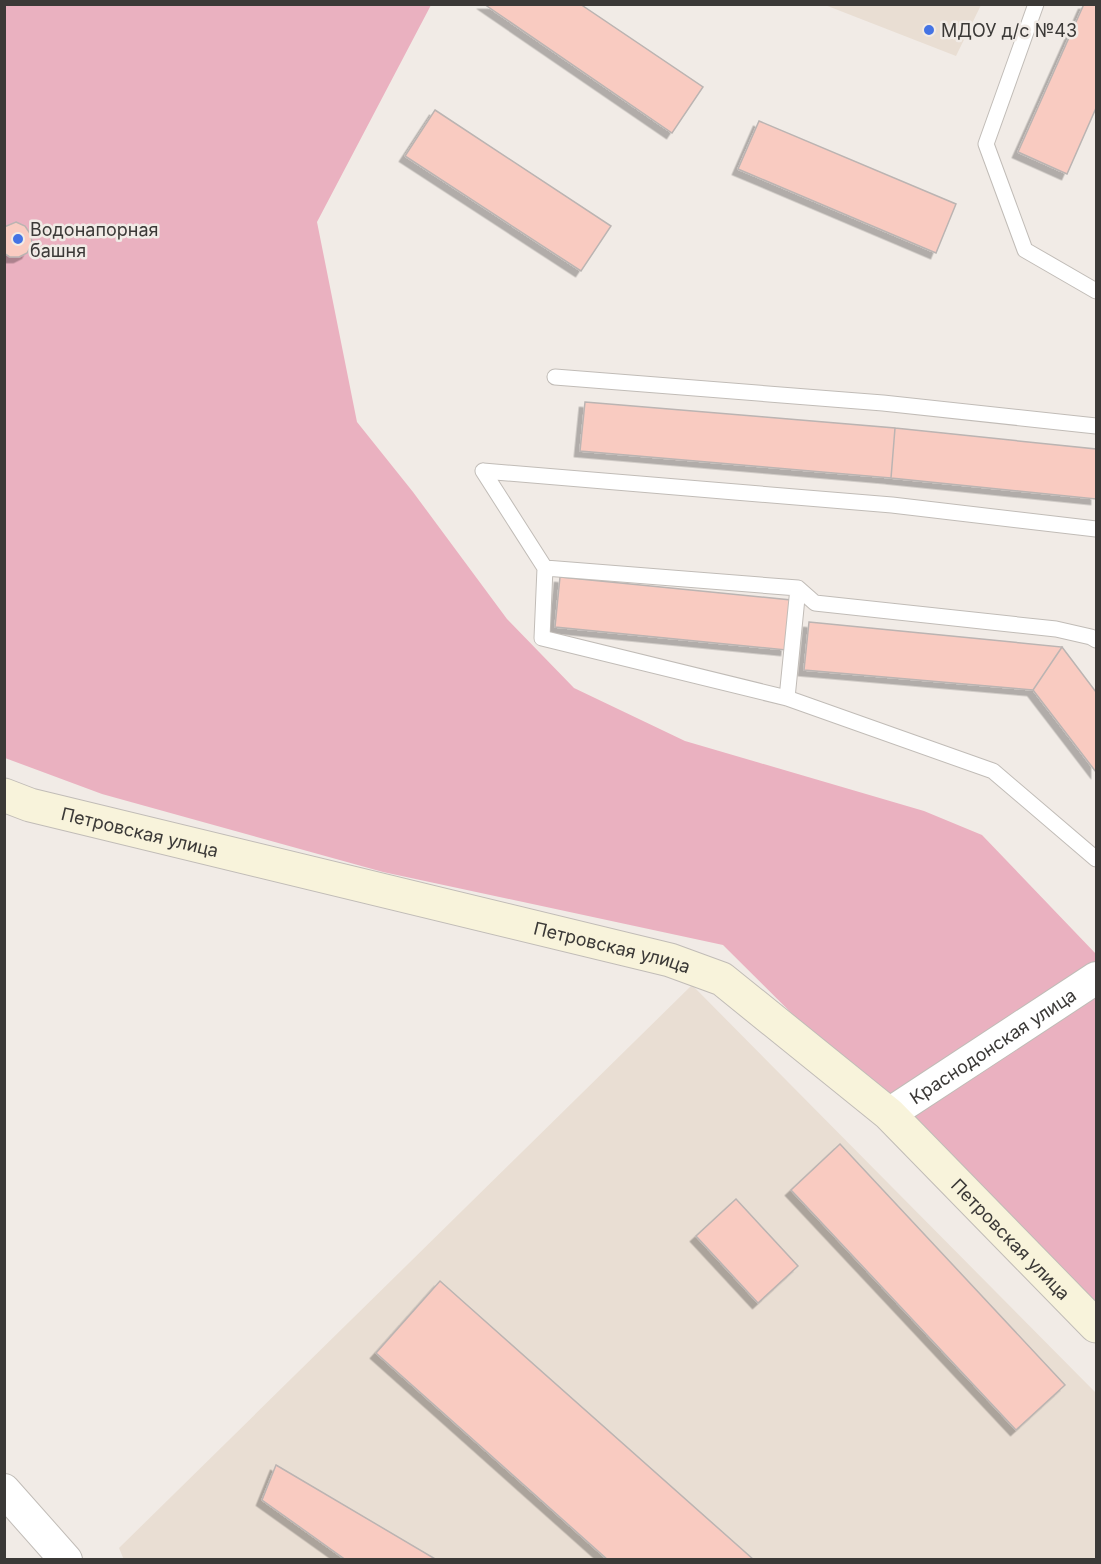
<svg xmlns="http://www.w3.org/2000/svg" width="1101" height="1564" font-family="Inter,sans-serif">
	<defs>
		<filter id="shadow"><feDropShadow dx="-5.5" dy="5.5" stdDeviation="0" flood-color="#0004"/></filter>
	</defs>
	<rect width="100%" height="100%" fill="#f1ebe6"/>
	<path fill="#e9ded3" d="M825 5 981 4V5L956 56Z
		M692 985 1096 1393V1559L124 1560 119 1548Z"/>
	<path fill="#eab1c0" d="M4 5H431L317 222 357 422 413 492 507 619 574 688 685 741 924 811 982 835 1096 954V1316L723 945 383 872 102 794 5 758Z"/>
	<path fill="#f9cbc1" stroke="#bbb4b2" stroke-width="1.5" filter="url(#shadow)" d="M484 4H580L703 87 672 133Z
		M1084 4H1096V108L1067 174 1018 152Z
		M435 110 611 226 581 271 405 156Z
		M759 121 956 204 936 253 738 169Z
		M16 222 25 226 31 235 32 244 27 253 19 257H10L4 253V227Z
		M585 402 895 428 891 478 580 451Z
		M895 428 1096 449V499L891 478Z
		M560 577 791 600 786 650 555 627Z
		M809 622 1062 647 1033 690 804 670Z
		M1062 647 1096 692V772L1033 690Z
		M840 1144 1065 1385 1016 1430 791 1190Z
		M736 1199 798 1266 758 1303 696 1236Z
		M440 1281 754 1560H608L376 1353Z
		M276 1465 437 1560H346L262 1500Z"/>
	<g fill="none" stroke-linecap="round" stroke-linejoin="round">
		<defs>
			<path id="lane" d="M1036 4 986 144 1025 250 1096 291
				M555 377 883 403 1096 426
				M483 471 545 568 542 638 787 698 993 771 1096 859
				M483 471 892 505 1096 529
				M545 568 798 588 815 603 1056 629 1091 637 1096 640
				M787 698 798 588"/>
			<g id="street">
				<path id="s1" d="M889 1114 1096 978"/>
				<path d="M4 1490 66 1560"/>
			</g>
			<g id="secondary">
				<path id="s2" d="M4 795 30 805 670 960 722 979 889 1114 1096 1326"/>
			</g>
		</defs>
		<use href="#lane" stroke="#c1bcb7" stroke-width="17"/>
		<use href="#street" stroke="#c1bcb7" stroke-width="34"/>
		<use href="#secondary" stroke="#c1bcb7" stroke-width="35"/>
		<use href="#lane" stroke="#fff" stroke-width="15"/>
		<use href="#street" stroke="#fff" stroke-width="32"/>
		<use href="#secondary" stroke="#f8f3db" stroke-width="33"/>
	</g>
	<g fill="#4473e4" stroke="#f1ebe6" stroke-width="2">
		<circle cx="929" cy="30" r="6"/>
		<circle cx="18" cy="239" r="6"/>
	</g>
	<g text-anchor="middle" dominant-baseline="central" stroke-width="5" stroke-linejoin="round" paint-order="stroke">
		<g font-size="18" fill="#3b3937" stroke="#f1ebe6" text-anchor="start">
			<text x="941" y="30">МДОУ д/с №43</text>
			<text x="30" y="229">Водонапорная<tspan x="30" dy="21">башня</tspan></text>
		</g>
		<g font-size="18" fill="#3b3937" stroke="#f1ebe6">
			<text stroke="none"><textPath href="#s2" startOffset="141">Петровская улица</textPath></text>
			<text stroke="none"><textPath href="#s2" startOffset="627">Петровская улица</textPath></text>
			<text stroke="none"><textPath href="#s1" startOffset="124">Краснодонская улица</textPath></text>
			<text stroke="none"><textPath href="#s2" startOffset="1131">Петровская улица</textPath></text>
		</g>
	</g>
	<rect width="1101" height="1564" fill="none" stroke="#3b3937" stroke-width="12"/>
</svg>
